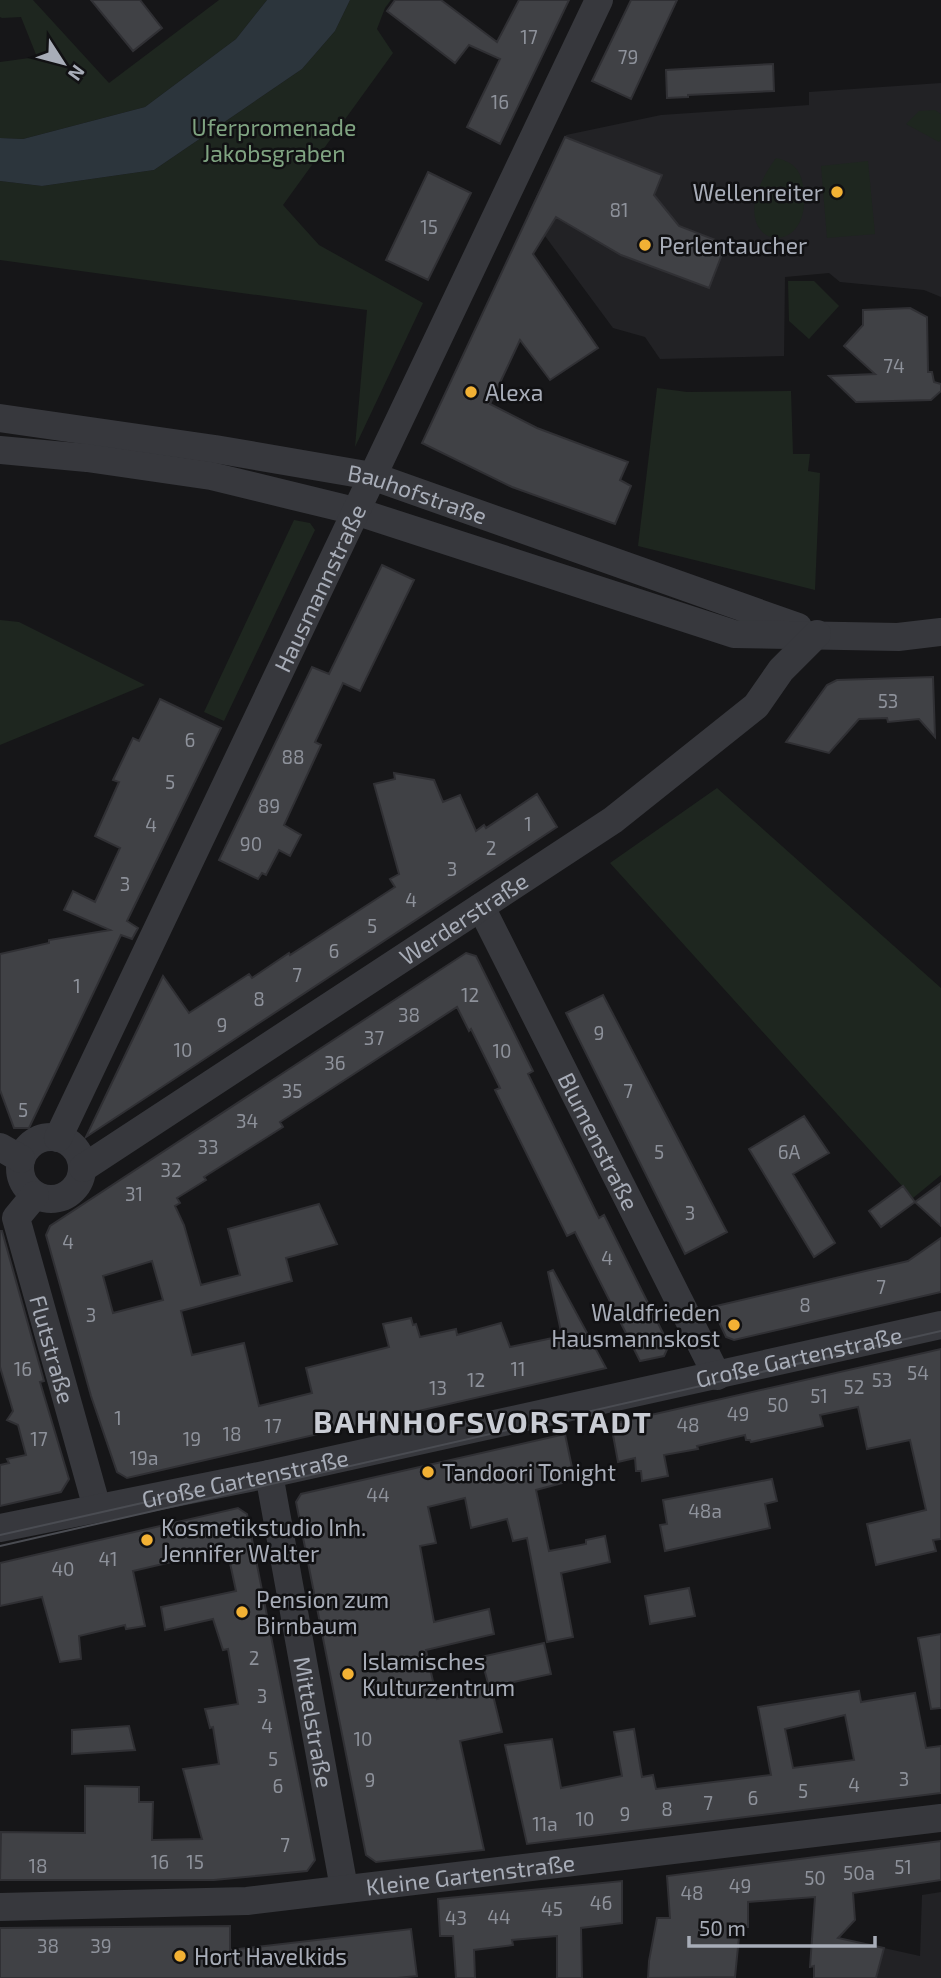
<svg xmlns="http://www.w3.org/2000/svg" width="941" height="1978" font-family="'Exo 2',sans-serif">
	<rect width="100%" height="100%" fill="#161618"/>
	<path fill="#222225" d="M941 83V297L924 290 840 282 829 273 785 277 784 356 660 359 645 337 613 328 528 213 566 135 661 115 809 105V92Z
		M941 1892V1978H876L884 1948 920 1956 922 1895Z"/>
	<path fill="#1e261f" d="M0 0H33L109 83 219 0H267L236 39 145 107 23 139 0 138V62L37 57 21 17 2 18 0 17Z
		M350 0H391L385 8 377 29 393 53 283 205 319 245 423 303 355 447 367 310 0 260V181L42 186 154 170 302 69 335 31Z
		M935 110 941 114V139L939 142 906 124 919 111Z
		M776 158C792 162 800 168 803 185 817 269 710 248 776 158Z
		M868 161 875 234 827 238 821 166Z
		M788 281H814L839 306 809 339 789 321Z
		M657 388 687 392 791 391 793 454H810L808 471 820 473 815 590 638 546Z
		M294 520 310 523 315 530 224 721 204 712Z
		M0 620 19 622 145 685 0 745Z
		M717 788 941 988V1175L913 1198 610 863Z"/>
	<path fill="#2c353c" d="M267 0H350L335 31 302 69 154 170 42 186 0 181V138L23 139 145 107 236 39Z"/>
	<path fill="#404145" stroke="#303034" stroke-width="2" fill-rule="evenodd" d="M91 0H140L162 28 133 51Z
		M395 0H441L497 42 519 0H569L500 144 467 127 500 59 469 45 455 63 387 11Z
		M631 0H677L631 99 592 81Z
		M773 64 774 91 688 95V97L667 98 666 70Z
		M565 137 662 175 654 195 679 226 726 244 709 288 621 255 556 217 533 254 598 348 550 380 520 340 490 404 537 428 628 462 620 480 631 486 615 524 512 487 422 443Z
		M428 172 471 193 428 280 386 260Z
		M910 308 927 317 928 372H932L934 382 941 384V391L931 400 856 402 829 376 875 374 844 346 863 325V310Z
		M382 565 414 580 360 691 343 683 315 742 321 745 284 825 301 835 290 856 279 850 266 875 262 873 258 879 219 860 312 667 329 674Z
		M933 677 935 737 919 719 888 722 887 718 859 719 829 753 786 742 827 685 837 680Z
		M160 699 221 728 127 921 138 928 132 939 121 935 29 1128H14L0 1090V954L49 943V940L110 930 64 910 73 891 95 902 120 848 95 836 119 782 113 780 133 738 139 741Z
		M394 773 434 780 443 802 460 795 476 831 484 825 486 828 537 794 557 827 86 1137 163 976 189 1013 249 974 252 978 289 953 290 955 395 887 390 879 399 874 374 784 395 779Z
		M466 953 476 956 533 1071 528 1074 599 1218 604 1215 669 1345 664 1356 640 1361 575 1232 567 1236 495 1090 500 1088 471 1029 469 1031 457 1007 280 1122 283 1127 204 1177 206 1180 177 1198 180 1203 175 1206 184 1225 201 1285 240 1275 228 1229 319 1204 337 1244 286 1258 292 1281 181 1311 192 1355 244 1343 259 1406 312 1393 306 1368 389 1347 383 1324 411 1318 413 1325 416 1324 420 1337 456 1329 457 1335 501 1323 510 1347 562 1336 548 1272 553 1270 606 1368 127 1478 117 1472 91 1396 46 1235 50 1226ZM152 1261 163 1300 113 1313 103 1276Z
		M603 995 727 1232 685 1254 566 1013Z
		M804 1116 829 1153 793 1174 835 1243 814 1257 749 1149Z
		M941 1183V1226L915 1202 881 1227 869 1211 903 1186 915 1202Z
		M0 1231H2L44 1381 40 1382 69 1479 61 1492 0 1506V1465L9 1463 7 1459 26 1455 18 1425 7 1420 13 1411 0 1367Z
		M941 1238V1292L734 1340 726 1337 712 1307 908 1261Z
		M941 1349V1539L933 1540 936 1551 876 1565 867 1524 926 1510 910 1440 867 1449 858 1407 820 1415 823 1426 751 1442 750 1440H746L745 1435 697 1446 698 1449 664 1455 668 1476 642 1481 641 1471H636L635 1458 618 1462 611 1424Z
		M565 1434 574 1477 565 1479 562 1483 536 1490 549 1551 586 1544V1540L605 1536 610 1562 561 1573 573 1637 547 1642 527 1538 513 1541 507 1519 471 1528 465 1498 428 1507 436 1543 420 1546 434 1622 489 1609 494 1634 426 1650 437 1699 489 1687 481 1657 544 1643 551 1674 491 1687 502 1732 460 1741 484 1850 376 1862 366 1855 296 1502 301 1494Z
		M772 1479 777 1501 765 1504 770 1528 665 1551 660 1525 667 1524 663 1500Z
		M238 1508 247 1514 315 1860 307 1871 214 1880H0L1 1832 85 1833V1786L139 1787V1802H153L152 1840 202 1839 183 1769 219 1764 213 1727 210 1728 205 1709 238 1704 228 1649 223 1650 213 1619 165 1630 161 1607 236 1591 227 1549 133 1571 145 1626 126 1629 125 1625 79 1636 81 1659 60 1662 42 1597 0 1606V1563Z
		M689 1588 695 1616 650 1624 645 1596Z
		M941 1634V1708L931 1709 918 1638Z
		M859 1691 861 1702 915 1693 926 1748 941 1746V1793L527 1844 505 1745 552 1739 561 1788 622 1776 614 1732 634 1729 642 1777 653 1775 656 1789 771 1775 758 1707ZM845 1715 854 1760 793 1768 785 1729Z
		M129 1726 135 1750 72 1754V1730Z
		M941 1841V1880L853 1893 855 1920 838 1938 884 1948 876 1978H814V1966L810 1967 815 1897 748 1902V1927H740L735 1977 648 1978 649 1961 657 1918H670L667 1876Z
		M622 1881V1923L581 1928 582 1978H557V1936L512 1940 513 1945 474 1950 475 1978H456L453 1936H440L438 1899Z
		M230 1926V1950L411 1929 417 1976 397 1978H0V1928Z"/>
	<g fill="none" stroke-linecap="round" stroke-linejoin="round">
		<g stroke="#37383d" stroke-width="28">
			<path id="s1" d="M0 418 215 449 372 476 798 627"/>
			<path d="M0 450 87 458 211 476 355 511 734 634 898 637 941 632"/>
			<path id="s2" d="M481 907 717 1376"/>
			<circle cx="51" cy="1168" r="31"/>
			<path id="s3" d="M58 1138 599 0"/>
			<path d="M0 1147 21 1159"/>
			<path id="s4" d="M83 1168 613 820 756 706 781 670 817 634"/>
			<path id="s5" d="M35 1195 16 1218 97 1508"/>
			<path id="s6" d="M269 1474 344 1888"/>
			<path id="s7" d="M0 1528 269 1474 941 1325"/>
			<path id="s8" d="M0 1907 247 1901 941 1818"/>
		</g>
		<path stroke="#4a4c52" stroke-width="2" d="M0 1535 200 1490
			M0 1546 941 1331"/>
	</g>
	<g fill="#f2b134" stroke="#111113" stroke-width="2.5">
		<circle cx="837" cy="192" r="7"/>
		<circle cx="645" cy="245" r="7"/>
		<circle cx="471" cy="392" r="7"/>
		<circle cx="734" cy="1325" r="7"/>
		<circle cx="428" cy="1472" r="7"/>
		<circle cx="147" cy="1540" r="7"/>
		<circle cx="242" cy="1612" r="7"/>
		<circle cx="348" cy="1674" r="7"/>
		<circle cx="180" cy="1956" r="7"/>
	</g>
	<g text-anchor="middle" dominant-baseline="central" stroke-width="5" stroke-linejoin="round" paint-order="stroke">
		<g font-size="19" fill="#8e929b">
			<text x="529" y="36">17</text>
			<text x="628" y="56">79</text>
			<text x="500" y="101">16</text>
			<text x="619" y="209">81</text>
			<text x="429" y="226">15</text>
			<text x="894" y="365">74</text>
			<text x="888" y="700">53</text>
			<text x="190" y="739">6</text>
			<text x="293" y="756">88</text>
			<text x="170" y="781">5</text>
			<text x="269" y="805">89</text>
			<text x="528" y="823">1</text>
			<text x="151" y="824">4</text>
			<text x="251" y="843">90</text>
			<text x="491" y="847">2</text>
			<text x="452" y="868">3</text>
			<text x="125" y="883">3</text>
			<text x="411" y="899">4</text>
			<text x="372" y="925">5</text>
			<text x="334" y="950">6</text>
			<text x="297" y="974">7</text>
			<text x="77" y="985">1</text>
			<text x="470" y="994">12</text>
			<text x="259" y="998">8</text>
			<text x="409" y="1014">38</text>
			<text x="222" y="1024">9</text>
			<text x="599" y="1032">9</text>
			<text x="374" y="1037">37</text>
			<text x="183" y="1049">10</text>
			<text x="502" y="1050">10</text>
			<text x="335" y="1062">36</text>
			<text x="292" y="1090">35</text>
			<text x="628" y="1090">7</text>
			<text x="23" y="1109">5</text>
			<text x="247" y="1120">34</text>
			<text x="208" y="1146">33</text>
			<text x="659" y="1151">5</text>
			<text x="789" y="1151">6A</text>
			<text x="171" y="1169">32</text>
			<text x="134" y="1193">31</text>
			<text x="690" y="1212">3</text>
			<text x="68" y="1241">4</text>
			<text x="607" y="1257">4</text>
			<text x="881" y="1286">7</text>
			<text x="805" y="1304">8</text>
			<text x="91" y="1314">3</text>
			<text x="23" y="1368">16</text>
			<text x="518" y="1368">11</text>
			<text x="918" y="1372">54</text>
			<text x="476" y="1379">12</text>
			<text x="882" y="1379">53</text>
			<text x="854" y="1386">52</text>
			<text x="438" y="1387">13</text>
			<text x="819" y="1395">51</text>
			<text x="778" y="1404">50</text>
			<text x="738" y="1413">49</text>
			<text x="118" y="1417">1</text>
			<text x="688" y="1424">48</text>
			<text x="273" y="1425">17</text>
			<text x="232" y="1433">18</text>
			<text x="39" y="1438">17</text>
			<text x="192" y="1438">19</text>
			<text x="144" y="1457">19a</text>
			<text x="378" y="1494">44</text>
			<text x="705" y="1510">48a</text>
			<text x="108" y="1558">41</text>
			<text x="63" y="1568">40</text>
			<text x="254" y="1657">2</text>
			<text x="262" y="1695">3</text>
			<text x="267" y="1725">4</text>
			<text x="363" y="1738">10</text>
			<text x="273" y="1758">5</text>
			<text x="904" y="1778">3</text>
			<text x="370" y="1779">9</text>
			<text x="854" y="1784">4</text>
			<text x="278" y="1785">6</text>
			<text x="803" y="1790">5</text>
			<text x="753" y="1797">6</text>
			<text x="708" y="1802">7</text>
			<text x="667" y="1808">8</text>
			<text x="625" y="1813">9</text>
			<text x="585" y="1818">10</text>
			<text x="545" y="1823">11a</text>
			<text x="285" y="1844">7</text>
			<text x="160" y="1861">16</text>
			<text x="195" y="1861">15</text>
			<text x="38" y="1865">18</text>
			<text x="903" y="1866">51</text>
			<text x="859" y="1872">50a</text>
			<text x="815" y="1877">50</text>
			<text x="740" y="1885">49</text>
			<text x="692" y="1892">48</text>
			<text x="601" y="1902">46</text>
			<text x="552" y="1908">45</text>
			<text x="499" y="1916">44</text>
			<text x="456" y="1917">43</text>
			<text x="48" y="1945">38</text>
			<text x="101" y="1945">39</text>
		</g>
		<g font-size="23" fill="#7fa381" stroke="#111113">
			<text x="274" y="127">Uferpromenade<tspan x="274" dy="26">Jakobsgraben</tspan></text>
		</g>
		<g font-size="23" fill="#a8adb8" stroke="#111113" text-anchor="start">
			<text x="823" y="192" text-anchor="end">Wellenreiter</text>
			<text x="659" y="245">Perlentaucher</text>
			<text x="485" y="392">Alexa</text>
			<text x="720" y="1312" text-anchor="end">Waldfrieden<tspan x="720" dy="26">Hausmannskost</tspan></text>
			<text x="442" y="1472">Tandoori Tonight</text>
			<text x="161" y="1527">Kosmetikstudio Inh.<tspan x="161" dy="26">Jennifer Walter</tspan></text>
			<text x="256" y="1599">Pension zum<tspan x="256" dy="26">Birnbaum</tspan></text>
			<text x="362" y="1661">Islamisches<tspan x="362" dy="26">Kulturzentrum</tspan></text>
			<text x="194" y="1956">Hort Havelkids</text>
		</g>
		<g font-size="23" fill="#a8adb8" stroke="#111113">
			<text stroke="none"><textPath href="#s1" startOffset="425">Bauhofstraße</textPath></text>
			<text stroke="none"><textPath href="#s3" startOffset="609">Hausmannstraße</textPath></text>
			<text stroke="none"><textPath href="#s4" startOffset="455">Werderstraße</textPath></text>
			<text stroke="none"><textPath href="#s2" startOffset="262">Blumenstraße</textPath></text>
			<text stroke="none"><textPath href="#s5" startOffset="166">Flutstraße</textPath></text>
			<text stroke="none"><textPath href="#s7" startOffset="817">Große Gartenstraße</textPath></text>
			<text stroke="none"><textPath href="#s7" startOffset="250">Große Gartenstraße</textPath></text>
			<text stroke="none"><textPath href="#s6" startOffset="252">Mittelstraße</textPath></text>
			<text stroke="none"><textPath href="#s8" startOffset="472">Kleine Gartenstraße</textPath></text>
		</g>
		<g font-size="30" font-weight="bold" letter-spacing="2" fill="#c9ccd4" stroke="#111113">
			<text x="483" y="1421">BAHNHOFSVORSTADT</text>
		</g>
	</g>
	<g transform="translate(63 63) rotate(126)" stroke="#111113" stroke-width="5" paint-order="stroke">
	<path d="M0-5L12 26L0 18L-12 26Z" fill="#a8adb8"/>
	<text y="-10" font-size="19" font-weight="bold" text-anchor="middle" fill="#a8adb8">N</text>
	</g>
	<path d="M689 1936v10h186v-10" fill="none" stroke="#a8adb8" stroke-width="3.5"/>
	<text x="699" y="1936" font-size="21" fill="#a8adb8" stroke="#111113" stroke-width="5" paint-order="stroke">50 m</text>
</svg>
